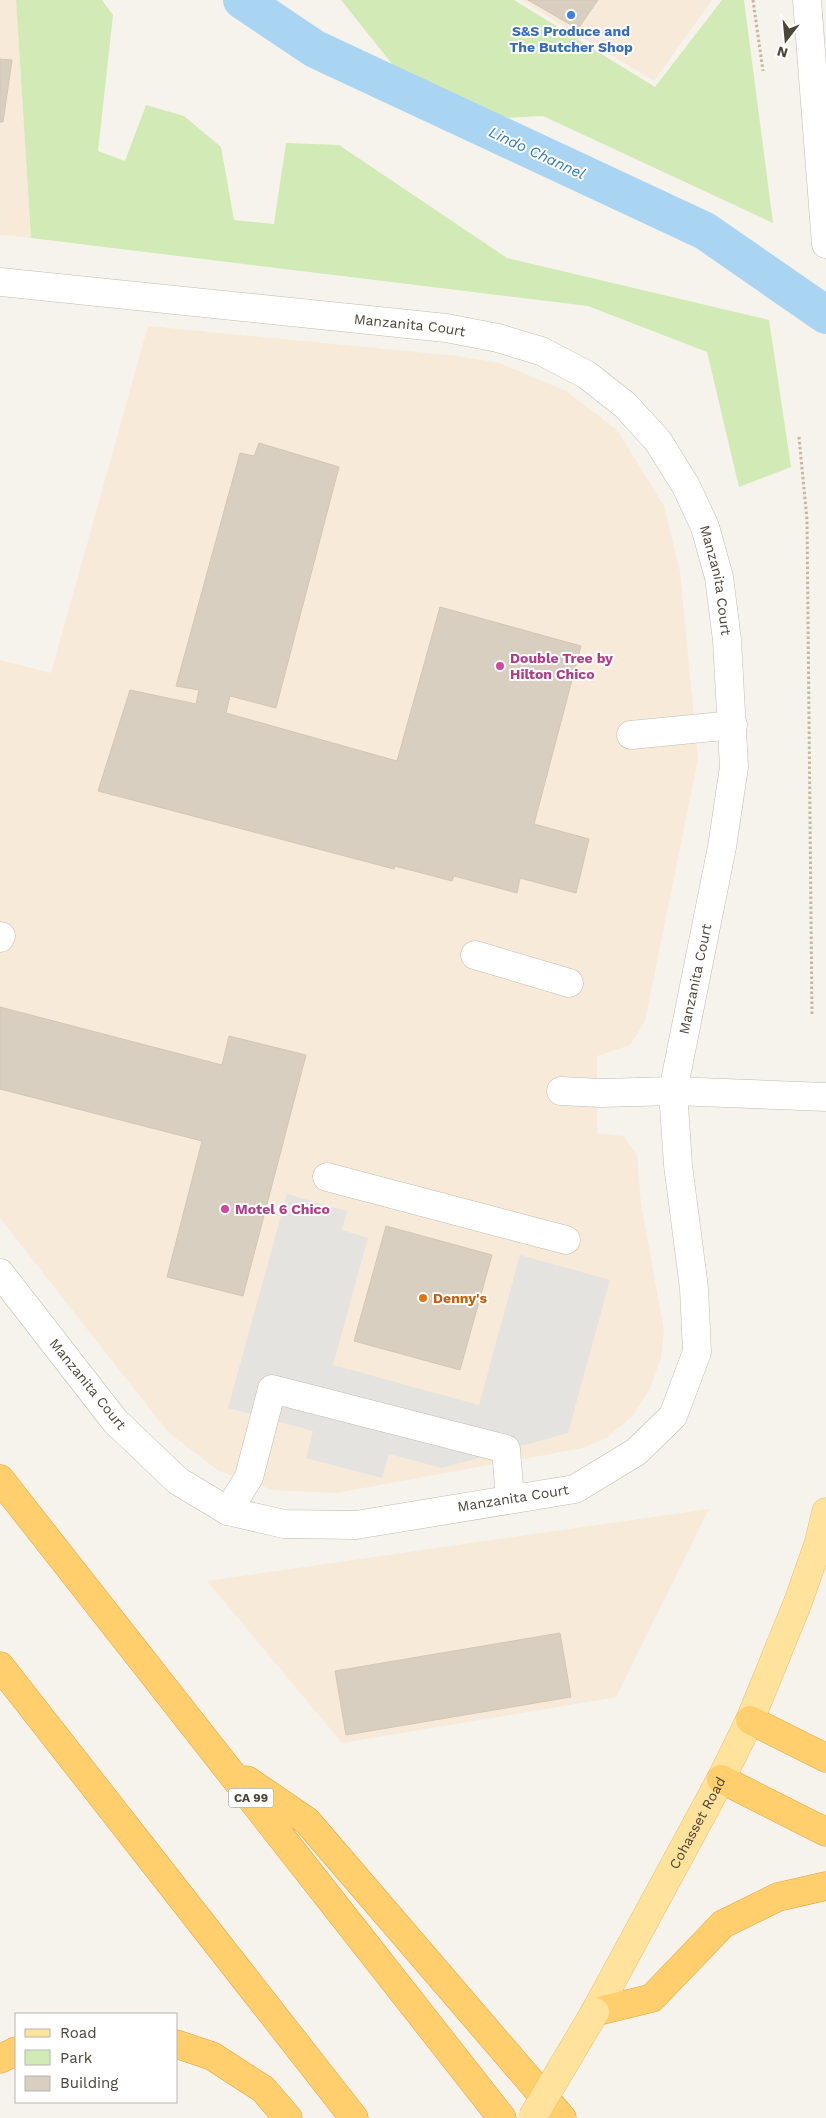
<svg xmlns="http://www.w3.org/2000/svg" width="826" height="2118" font-family="'Work Sans',sans-serif">
	<rect width="100%" height="100%" fill="#f6f3ec"/>
	<path fill="#f7ead8" d="M0 0H16L31 238 0 235Z
		M521 0H712L654 81Z
		M148 326 458 356 500 363 566 391 617 430 664 506 680 572 698 759 645 1021 630 1045 597 1056V1133L623 1136 637 1154 641 1204 664 1330 661 1358 650 1388 633 1416 606 1438 583 1448 336 1493 273 1490 219 1471 168 1432 0 1218V660L51 673Z
		M709 1509 616 1697 342 1743 207 1581Z"/>
	<path fill="#d2eab5" d="M16 0H102L113 15 98 151 125 161 146 105 184 116 221 147 234 220 274 224 286 143 339 145 507 258 769 320 791 467 739 487 707 352 588 306 31 238Z
		M341 0H514L655 87 722 0H744L773 223 543 116 479 119 400 74Z"/>
	<path fill="#e5e3e0" d="M287 1194 347 1211 342 1230 368 1238 333 1365 479 1405 520 1255 610 1280 568 1433 442 1468 389 1454 382 1478 306 1458 313 1431 228 1408Z"/>
	<g fill="none" stroke-linecap="round" stroke-linejoin="round">
		<path stroke="#a9d4f2" stroke-width="38" d="M242 0 315 49 705 231 826 315"/>
	</g>
	<path fill="#d8cfc1" stroke="#d3c7b4" d="M528 0H598L578 29Z
		M0 59 12 60 3 122H0Z
		M259 443 339 467 276 708 230 696 226 713 397 761 440 607 581 646 534 824 589 839 576 893 520 878 517 893 454 876 452 881 395 866 394 869 98 791 130 690 196 704 199 690 176 686 240 453 254 456Z
		M0 1007 222 1065 229 1036 306 1055 243 1296 167 1277 202 1141 0 1089Z
		M386 1226 492 1255 460 1370 354 1341Z
		M560 1633 571 1697 346 1735 335 1671Z"/>
	<g fill="none" stroke-linecap="round" stroke-linejoin="round">
		<defs>
			<g id="minor">
				<path d="M807 0 826 244"/>
				<path id="s1" d="M0 282 446 328 498 338 541 351 587 375 625 405 658 441 686 486 705 527 719 577 727 640 734 767 722 847 673 1091 678 1165 694 1288 697 1352 673 1416 636 1452 575 1489 356 1525 284 1524 228 1511 178 1481 115 1421 0 1273"/>
				<path d="M631 735 733 725"/>
				<path d="M0 938 1 936"/>
				<path d="M475 955 569 983"/>
				<path d="M561 1091 601 1093 673 1091 826 1097"/>
				<path d="M327 1177 566 1240"/>
				<path d="M228 1511 249 1477 272 1389 506 1449 510 1499"/>
			</g>
			<g id="major">
				<path id="s2" d="M595 2012 721 1779 750 1720 798 1602 819 1542 826 1512"/>
			</g>
			<path id="highway" d="M0 1479 502 2118
				M0 1666 354 2118
				M750 1720 826 1758
				M721 1779 826 1832
				M247 1780 307 1821 562 2118
				M595 2012 652 1998 723 1924 778 1897 826 1886
				M176 2044 212 2056 263 2089 288 2118
				M0 2059 16 2051"/>
		</defs>
		<use href="#minor" stroke="#c2bbae" stroke-width="29"/>
		<use href="#major" stroke="#e6c16a" stroke-width="29"/>
		<use href="#highway" stroke="#e0a43c" stroke-width="29"/>
		<path stroke="#c4b79f" stroke-width="3" stroke-dasharray="2.5 2.5" stroke-linecap="butt" d="M753 0 763 71
			M799 437 807 520 812 1015"/>
		<use href="#minor" stroke="#fff" stroke-width="28"/>
		<use href="#major" stroke="#ffe39c" stroke-width="28"/>
		<use href="#highway" stroke="#ffcf6e" stroke-width="28"/>
		<defs>
			<path id="major-bridge" d="M532 2118 595 2012"/>
		</defs>
		<use href="#major-bridge" stroke="#e6c16a" stroke-width="29" stroke-linecap="butt"/>
		<use href="#major-bridge" stroke="#ffe39c" stroke-width="28"/>
	</g>
	<circle fill="#3f7fe0" stroke="#fff" stroke-width="2" cx="571" cy="15" r="5"/>
	<g fill="#d1479c" stroke="#fff" stroke-width="2">
		<circle cx="500" cy="666" r="5"/>
		<circle cx="225" cy="1209" r="5"/>
	</g>
	<circle fill="#e8710a" stroke="#fff" stroke-width="2" cx="423" cy="1298" r="5"/>
	<g text-anchor="middle" dominant-baseline="central" stroke-width="4" stroke-linejoin="round" paint-order="stroke">
		<rect fill="#fff" stroke="#817c74" stroke-width="1" x="228.5" y="1788.5" width="45" height="19" rx="4"/>
		<g font-size="12" font-weight="bold" fill="#4b4439">
			<text x="251" y="1798">CA 99</text>
		</g>
		<g font-size="14" font-weight="bold" fill="#366cbe" stroke="#fff">
			<text x="571" y="31">S&amp;S Produce and<tspan x="571" dy="16">The Butcher Shop</tspan></text>
		</g>
		<g font-size="14" fill="#4b4439" stroke="#fff">
			<text stroke="none"><textPath href="#s1" startOffset="412">Manzanita Court</textPath></text>
			<text stroke="none"><textPath href="#s1" startOffset="848">Manzanita Court</textPath></text>
			<text transform="translate(695 979) rotate(-78)">Manzanita Court</text>
			<text transform="translate(88 1384) rotate(51)">Manzanita Court</text>
			<text transform="translate(513 1498) rotate(-9)">Manzanita Court</text>
			<text stroke="none"><textPath href="#s2" startOffset="215">Cohasset Road</textPath></text>
		</g>
		<g font-size="14" font-weight="bold" fill="#b23c85" stroke="#fff" text-anchor="start">
			<text x="510" y="658">Double Tree by<tspan x="510" dy="16">Hilton Chico</tspan></text>
			<text x="235" y="1209">Motel 6 Chico</text>
		</g>
		<g font-size="14" font-weight="bold" fill="#c56008" stroke="#fff" text-anchor="start">
			<text x="433" y="1298">Denny's</text>
		</g>
		<g font-size="15" font-style="italic" fill="#2e7ab2" stroke="#fff">
			<text transform="translate(537 153) rotate(25)">Lindo Channel</text>
		</g>
	</g>
	<rect x="15" y="2013" width="162" height="90" fill="#ffffff" stroke="#b7b4b0"/>
	<rect x="25" y="2029" width="25" height="8" fill="#ffe39c" stroke="#b7b4b0"/>
	<text x="60" y="2038" font-size="15" fill="#4b4439">Road</text>
	<rect x="25" y="2050" width="25" height="15" fill="#d2eab5" stroke="#b7b4b0"/>
	<text x="60" y="2063" font-size="15" fill="#4b4439">Park</text>
	<rect x="25" y="2076" width="25" height="15" fill="#d8cfc1" stroke="#b7b4b0"/>
	<text x="60" y="2088" font-size="15" fill="#4b4439">Building</text>
	<g transform="translate(786 40) rotate(196)" stroke="#ffffff" stroke-width="4" paint-order="stroke">
	<path d="M0-4L9 19L0 12L-9 19Z" fill="#4b4439"/>
	<text y="-8" font-size="14" font-weight="bold" text-anchor="middle" fill="#4b4439">N</text>
	</g>
</svg>
